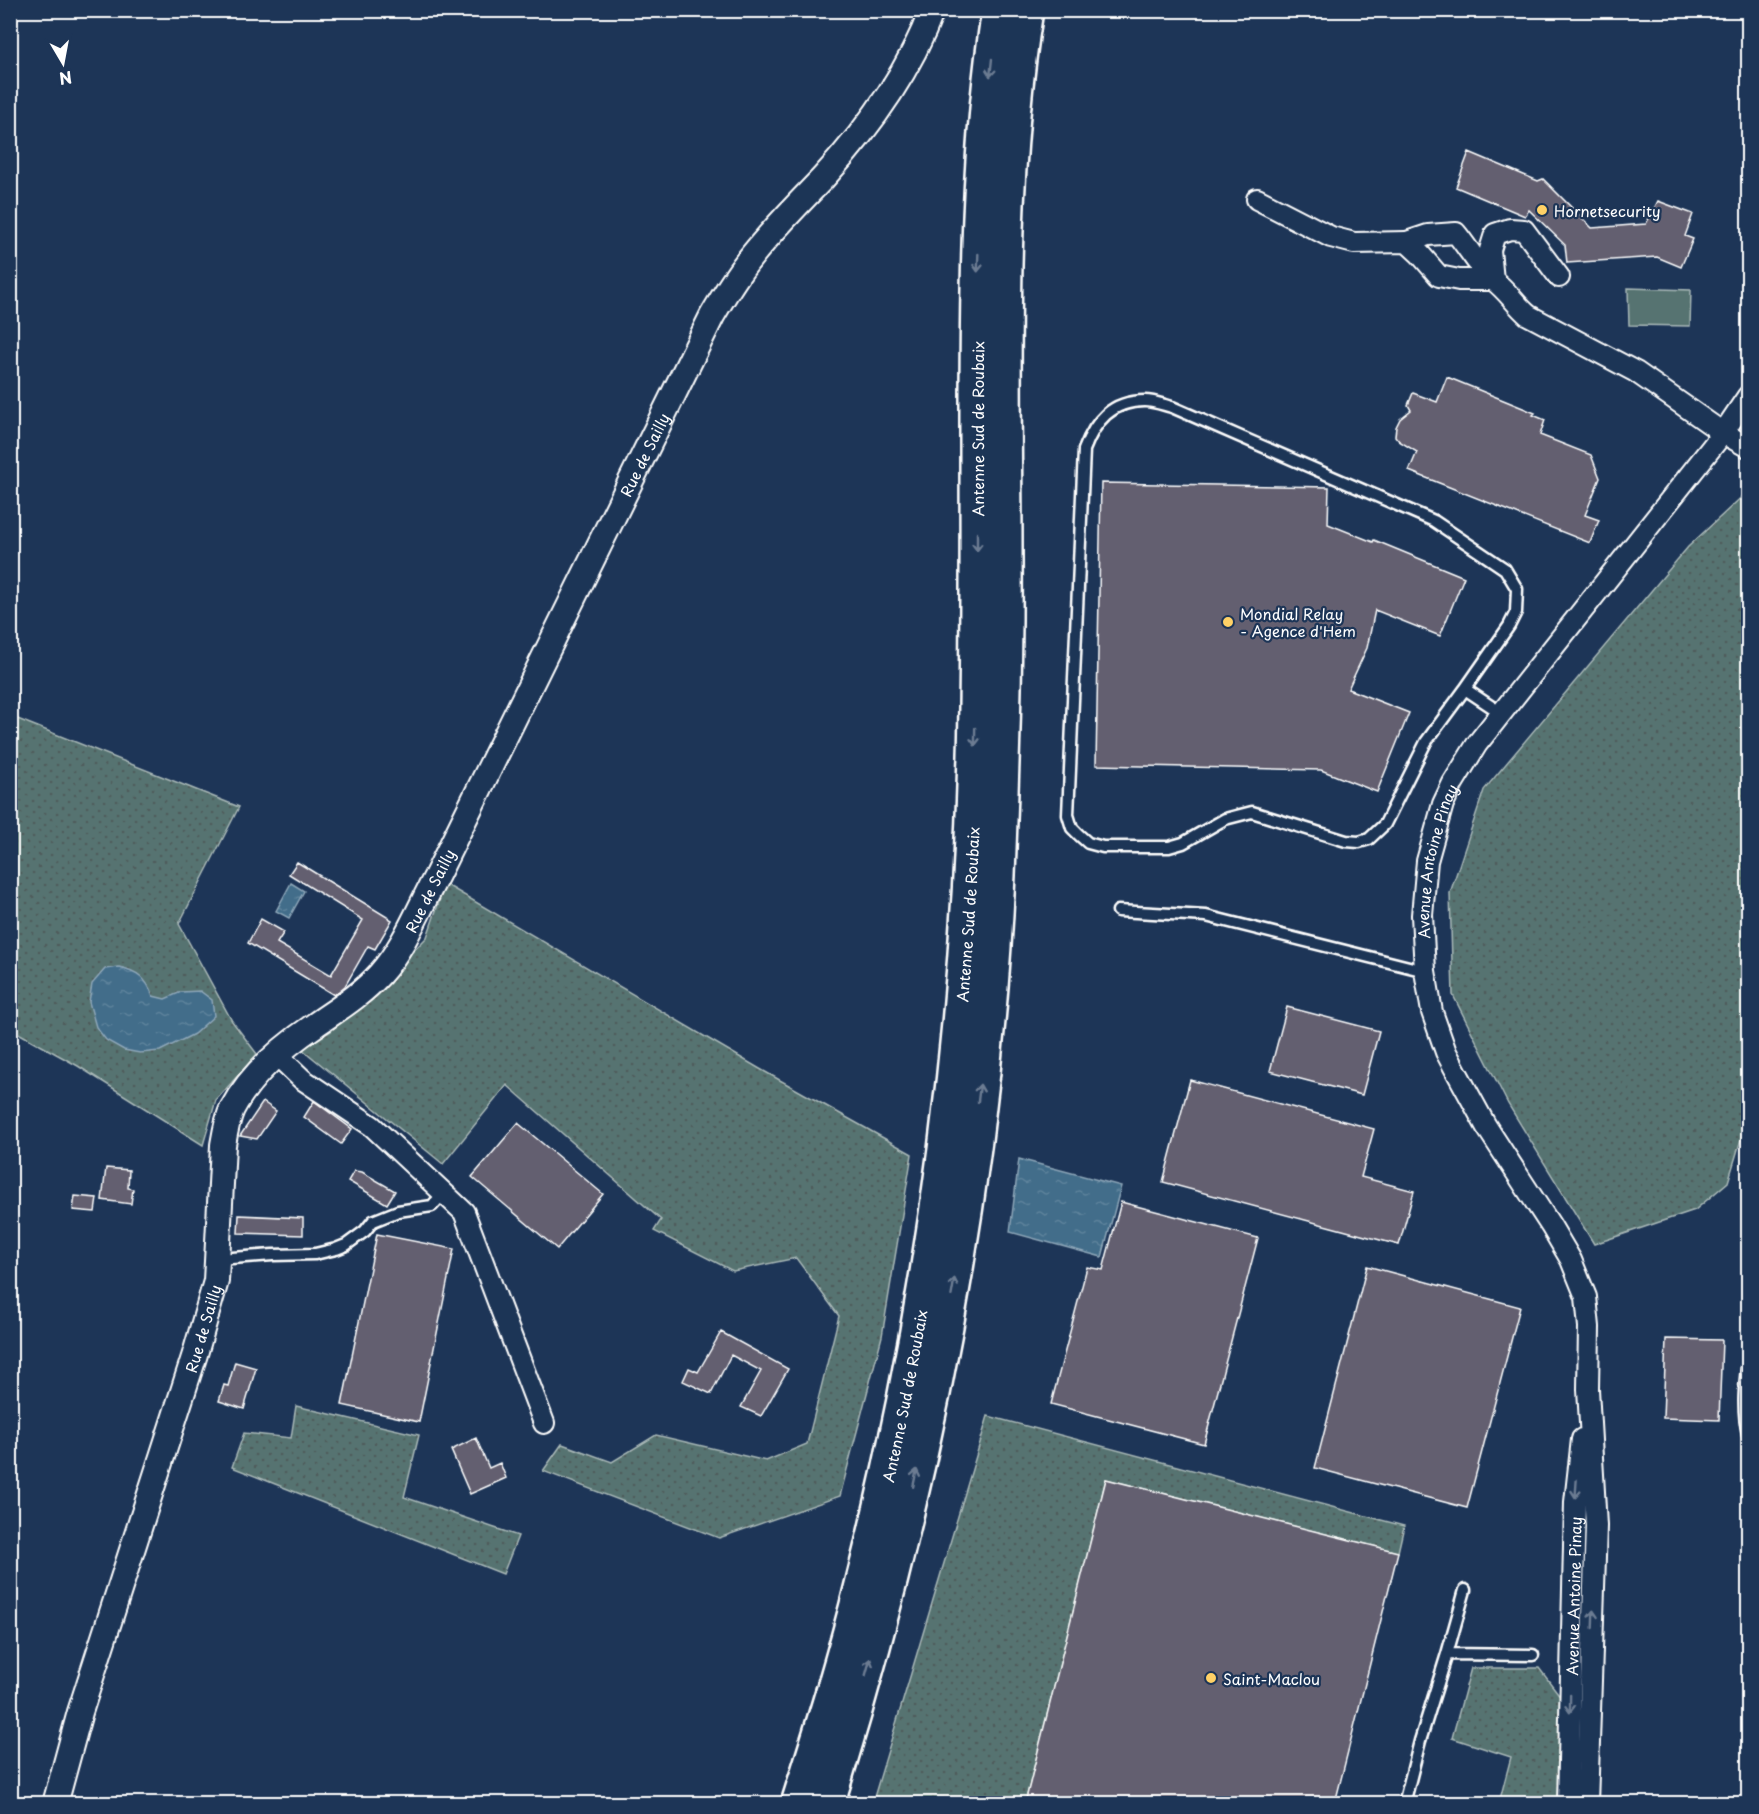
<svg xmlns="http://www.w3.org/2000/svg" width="1759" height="1814" font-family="'Playpen Sans',sans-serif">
	<defs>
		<pattern id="grass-dots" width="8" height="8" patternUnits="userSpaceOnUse" patternTransform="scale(1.5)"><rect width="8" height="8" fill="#567371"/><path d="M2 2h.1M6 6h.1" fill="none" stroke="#505c5b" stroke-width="1.8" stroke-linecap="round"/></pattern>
		<pattern id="water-ripples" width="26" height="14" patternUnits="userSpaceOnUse" patternTransform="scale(1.5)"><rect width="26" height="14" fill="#426d8a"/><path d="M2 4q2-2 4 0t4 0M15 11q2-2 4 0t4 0" fill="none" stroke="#5e839c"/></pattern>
	</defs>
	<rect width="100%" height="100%" fill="#1d3557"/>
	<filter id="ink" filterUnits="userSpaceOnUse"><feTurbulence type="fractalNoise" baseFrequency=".0167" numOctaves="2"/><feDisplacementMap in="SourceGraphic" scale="12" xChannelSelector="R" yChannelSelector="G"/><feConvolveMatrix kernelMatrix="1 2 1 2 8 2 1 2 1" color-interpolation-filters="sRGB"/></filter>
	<g filter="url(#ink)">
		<path fill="url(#grass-dots)" stroke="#aab9b8" stroke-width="1.5" d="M1747 492 1748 1091 1746 1123 1728 1182 1695 1210 1594 1244 1508 1104 1453 995 1450 893 1484 790 1688 547Z
			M10 716 239 807 179 924 232 1021 257 1054 216 1100 203 1145 78 1066 11 1029Z
			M445 884 760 1069 912 1154 882 1336 840 1496 719 1538 543 1471 562 1444 612 1462 656 1435 766 1461 807 1444 839 1316 796 1258 733 1271 654 1231 661 1220 507 1085 443 1164 302 1049 331 1031 358 1007 427 937Z
			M296 1406 419 1435 404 1497 518 1536 503 1574 232 1467 244 1433 291 1438Z
			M988 1416 1404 1526 1398 1552 1106 1479 1025 1803 872 1804Z
			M1471 1668H1539L1564 1701 1562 1803H1499L1511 1757 1452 1738Z"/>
		<path fill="#567371" stroke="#aab9b8" stroke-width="1.5" d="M1628 288 1691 290 1690 326 1629 325Z"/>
		<path fill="url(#water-ripples)" stroke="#8ea7b9" stroke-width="1.5" d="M291 883 304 891 289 918 276 911Z
			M119 967C138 971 146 978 153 996L165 999 181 992 200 991 212 1000 214 1016 194 1034 160 1051 140 1053 124 1050 106 1040 96 1027 89 1002 92 984 105 969Z
			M1019 1159 1121 1186 1102 1257 1010 1232Z"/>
		<path fill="#635f70" stroke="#fff" stroke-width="1.5" d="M1469 152 1538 181 1543 179 1592 228 1646 224 1658 201 1693 214 1685 236 1693 239 1681 267 1657 257 1567 263 1565 245 1529 210 1525 216 1456 187Z
			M1447 377 1535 413 1533 415 1545 420 1540 435 1591 455 1600 478 1585 515 1599 520 1590 543 1409 471 1417 452 1399 441 1395 436 1396 427 1400 419 1411 410 1408 405 1413 393 1437 402Z
			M1101 483 1329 487 1328 524 1373 542 1374 540 1464 577 1440 636 1375 610 1367 648 1348 689 1409 713 1377 792 1321 770 1096 765Z
			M297 862 392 920 375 949 368 946 345 986 334 995 248 943 261 919 284 932 277 943 331 975 363 920 289 874Z
			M1287 1007 1379 1031 1362 1095 1270 1071Z
			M1190 1080 1374 1129 1361 1177 1414 1191 1399 1245 1163 1182Z
			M314 1101 352 1129 341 1144 304 1117Z
			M263 1102 276 1111 257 1139 240 1136Z
			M518 1123 603 1194 557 1249 472 1177Z
			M106 1168 129 1170 128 1188 133 1189 131 1204 102 1200Z
			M354 1171 362 1172 395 1191 387 1204 348 1181Z
			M75 1196 97 1198 95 1212 73 1210Z
			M1121 1202 1258 1238 1204 1444 1051 1404 1087 1267 1103 1270Z
			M239 1215 303 1218V1235L238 1233Z
			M377 1234 454 1249 419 1422 342 1405Z
			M1367 1266 1520 1307 1467 1508 1315 1468Z
			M721 1332 788 1369 761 1416 741 1407 761 1371 731 1355 711 1394 683 1381 689 1368 698 1372Z
			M1666 1339 1722 1340 1719 1420 1663 1418Z
			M235 1362 256 1368 244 1409 219 1401 224 1385 228 1386Z
			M476 1438 489 1468 500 1463 506 1478 470 1494 451 1450Z
			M1106 1479 1398 1552 1335 1803H1025Z"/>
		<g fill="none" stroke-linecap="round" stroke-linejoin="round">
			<defs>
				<path id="service" d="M1465 689 1426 742 1385 824 1369 839 1359 842 1346 841 1252 812 1225 819 1183 843 1169 847H1103L1088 843 1079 835 1072 828 1068 815 1084 450C1095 421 1111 401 1145 401 1154 401 1164 405 1172 407L1434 521 1505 569 1517 589 1516 612 1509 626 1465 689 1501 713
					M1118 911 1206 916 1425 971
					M218 1259 273 1255 315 1254 336 1249 346 1245 365 1231 373 1221 398 1211 432 1206 444 1193
					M1748 1359C1745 1384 1742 1409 1748 1434
					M1447 1654 1465 1590
					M1404 1804 1420 1741 1447 1654 1533 1655"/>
				<g id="minor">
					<path d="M1257 199 1331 237 1354 243 1407 242 1420 254 1439 276 1459 280H1493"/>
					<path d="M1407 242 1428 235 1456 233C1469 249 1478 266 1493 280"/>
					<path d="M1559 277 1524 230 1510 229 1495 234 1490 250 1493 280C1507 290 1515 304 1528 315L1636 372 1723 433 1748 447"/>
					<path d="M277 1055 302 1079 372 1126 464 1212 544 1423"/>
					<path id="s1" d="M1568 1804 1575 1502 1582 1439"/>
					<path id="s2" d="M1587 1804 1596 1526 1588 1389 1589 1327 1586 1297 1571 1260 1551 1226 1486 1126 1456 1071 1446 1052 1432 1012 1425 971 1422 915 1427 861 1443 804 1453 783 1477 744 1723 433 1748 396"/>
				</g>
				<g id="tertiary">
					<path id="s3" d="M55 1804 80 1712 195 1354 216 1281 223 1145C225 1133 227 1120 232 1109 250 1075 284 1046 315 1025 338 1009 361 995 380 974 405 946 419 908 437 875L712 316C723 297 734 279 747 262 770 232 797 205 823 178 868 129 909 73 932 10"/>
				</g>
				<g id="trunk">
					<path id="s4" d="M798 1804C821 1731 844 1659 862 1585 931 1314 968 1035 975 756 978 644 977 532 977 419 977 283 978 145 999 10"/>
					<path d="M827 1804C921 1503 984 1190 998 875 1002 769 1006 662 1005 556 1005 375 997 190 1026 10"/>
				</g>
			</defs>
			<use href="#service" stroke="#fff" stroke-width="15"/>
			<use href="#minor" stroke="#fff" stroke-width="24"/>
			<use href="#tertiary" stroke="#fff" stroke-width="28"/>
			<use href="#trunk" stroke="#fff" stroke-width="38"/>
			<use href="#service" stroke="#1d3557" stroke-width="10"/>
			<use href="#minor" stroke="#1d3557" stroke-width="20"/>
			<use href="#tertiary" stroke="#1d3557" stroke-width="24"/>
			<use href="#trunk" stroke="#1d3557" stroke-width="33"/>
		</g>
		<defs><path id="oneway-shaft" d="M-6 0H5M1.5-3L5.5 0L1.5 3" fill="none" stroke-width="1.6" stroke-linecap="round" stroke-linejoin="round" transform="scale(1.5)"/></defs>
		<g stroke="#6c7c92">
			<use href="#oneway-shaft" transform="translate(991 68) rotate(96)"/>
			<use href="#oneway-shaft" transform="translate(978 263) rotate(92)"/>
			<use href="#oneway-shaft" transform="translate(977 542) rotate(90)"/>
			<use href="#oneway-shaft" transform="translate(975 737) rotate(91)"/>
			<use href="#oneway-shaft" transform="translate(979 1093) rotate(-83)"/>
			<use href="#oneway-shaft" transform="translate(953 1287) rotate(-80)"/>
			<use href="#oneway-shaft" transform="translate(915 1478) rotate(-78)"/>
			<use href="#oneway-shaft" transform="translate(1576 1489) rotate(94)"/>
			<use href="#oneway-shaft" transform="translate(1593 1619) rotate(-88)"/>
			<use href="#oneway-shaft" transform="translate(868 1667) rotate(-74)"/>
			<use href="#oneway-shaft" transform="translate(1570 1704) rotate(91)"/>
		</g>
	</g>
	<g fill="#ffd166" stroke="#1d3557" stroke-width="2">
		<circle cx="1542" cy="210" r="6"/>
		<circle cx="1228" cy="622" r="6"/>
		<circle cx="1211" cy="1678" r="6"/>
	</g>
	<g text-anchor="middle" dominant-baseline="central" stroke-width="4.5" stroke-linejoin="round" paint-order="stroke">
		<g font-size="15" fill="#fff" stroke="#1d3557" text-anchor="start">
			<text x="1554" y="210">Hornetsecurity</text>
			<text x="1240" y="613">Mondial Relay<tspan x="1240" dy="17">- Agence d'Hem</tspan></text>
			<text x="1223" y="1678">Saint-Maclou</text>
		</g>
		<g font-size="15" fill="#fff" stroke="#1d3557">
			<text stroke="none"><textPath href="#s4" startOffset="1394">Antenne Sud de Roubaix</textPath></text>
			<text stroke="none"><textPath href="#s3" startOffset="1506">Rue de Sailly</textPath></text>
			<text stroke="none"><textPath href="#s2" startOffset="986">Avenue Antoine Pinay</textPath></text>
			<text stroke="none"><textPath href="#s3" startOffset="1020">Rue de Sailly</textPath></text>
			<text stroke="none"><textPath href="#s4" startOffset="908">Antenne Sud de Roubaix</textPath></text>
			<text stroke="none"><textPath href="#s3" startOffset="498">Rue de Sailly</textPath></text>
			<text stroke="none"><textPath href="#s4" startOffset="422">Antenne Sud de Roubaix</textPath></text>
			<text stroke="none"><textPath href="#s1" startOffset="208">Avenue Antoine Pinay</textPath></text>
		</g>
	</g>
	<rect width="1759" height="1814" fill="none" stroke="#1d3557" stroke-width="36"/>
	<rect x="18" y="18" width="1723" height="1778" fill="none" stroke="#fff" stroke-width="2" filter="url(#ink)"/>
	<g transform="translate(63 63) rotate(170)" stroke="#1d3557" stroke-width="4.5" paint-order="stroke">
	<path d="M0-4.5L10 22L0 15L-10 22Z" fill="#ffffff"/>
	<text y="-9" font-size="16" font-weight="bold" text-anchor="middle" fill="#ffffff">N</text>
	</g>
</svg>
